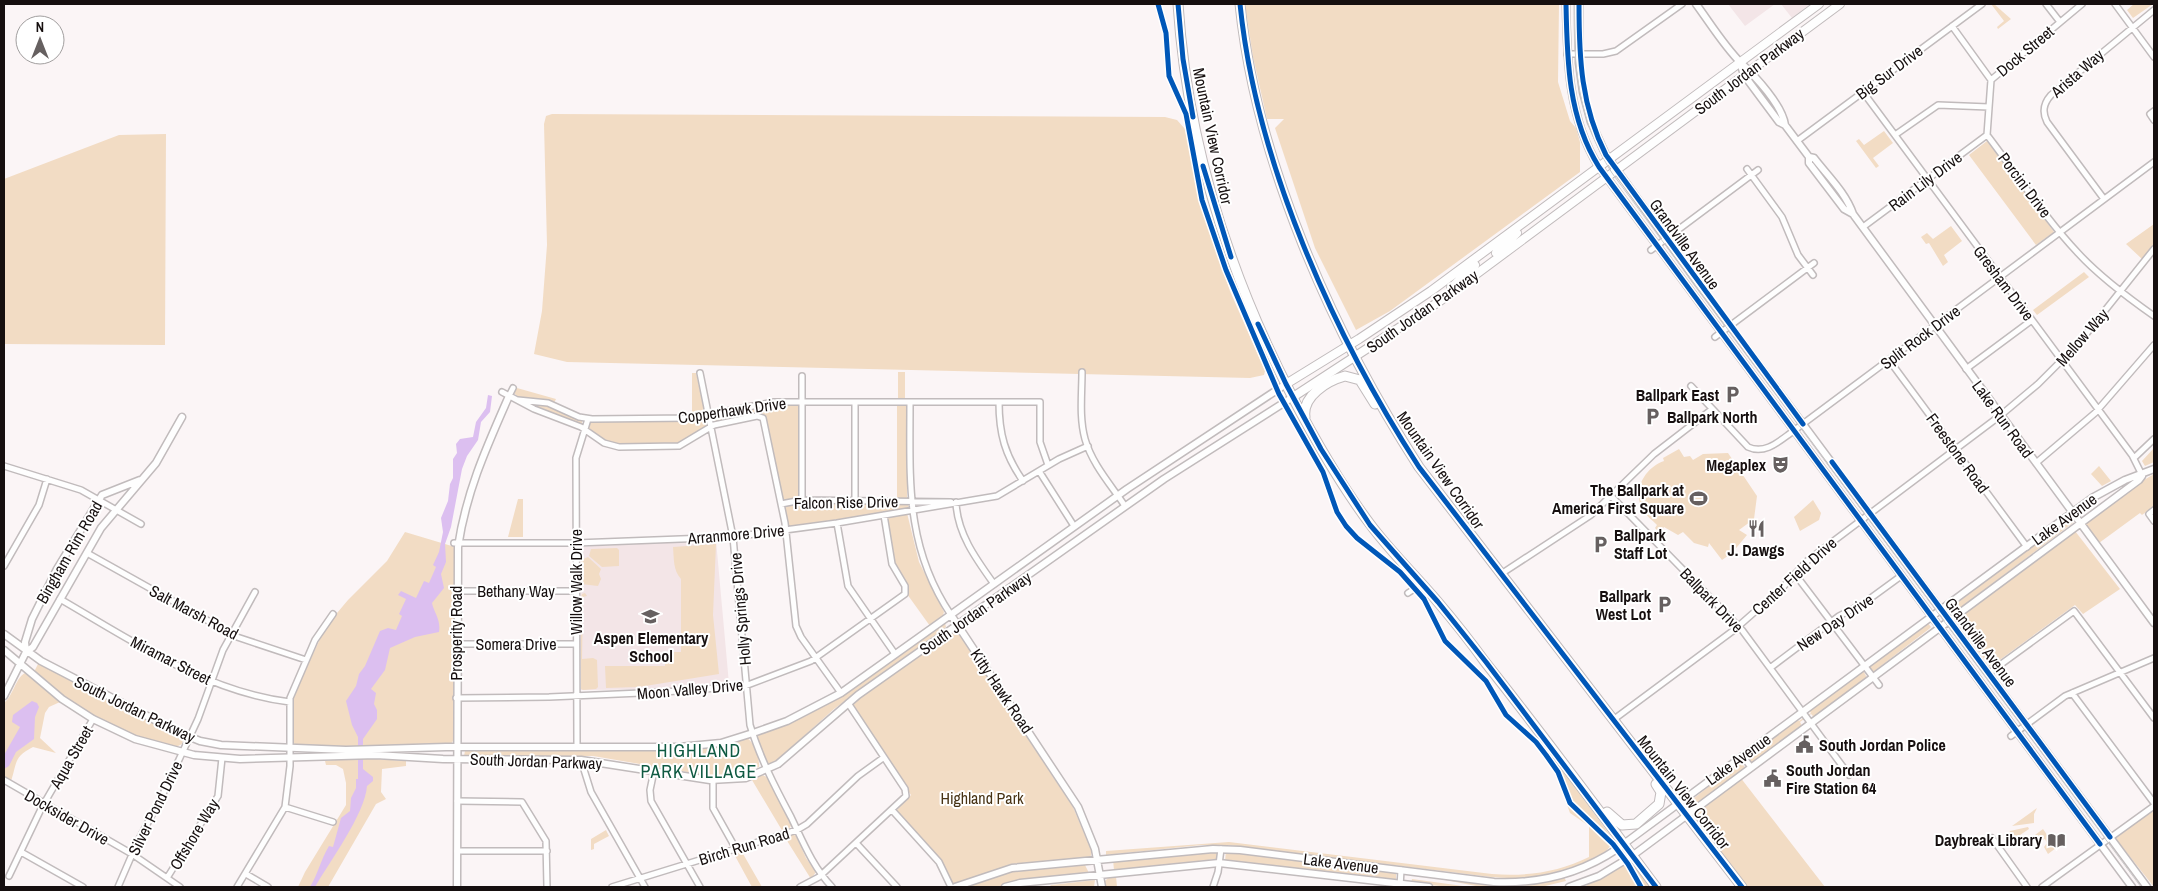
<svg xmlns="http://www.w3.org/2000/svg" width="2158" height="891" font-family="'Archivo Narrow',sans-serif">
	<rect width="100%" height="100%" fill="#fbf5f6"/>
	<path fill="#f3e5e7" d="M1728 4H1775L1745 26Z
		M1781 4H1810L1792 18Z
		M716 540 729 684 686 689 581 690 578 550 580 547Z"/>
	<path fill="#f2dcc4" d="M1245 4H1559L1558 82 1570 121 1576 128 1580 142V172L1390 311 1356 330 1315 248 1275 128 1284 119H1267L1253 57Z
		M1991 4H1994L2011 19 1998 29 1997 27 2004 21Z
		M2134 4H2153L2133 18 2127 10Z
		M552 114 1165 117 1177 120 1185 129 1201 205 1230 291 1265 371 1264 375 1250 378 567 362 534 354 542 311 547 245 544 124 546 116Z
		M1884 131 1893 143 1873 158 1879 166 1876 168 1856 141 1859 139 1864 145Z
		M166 134 165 345 4 344V179L119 135Z
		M1987 141 2054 232 2036 245 1969 155Z
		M2154 224V245L2142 259 2126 244Z
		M1951 226 1962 241 1944 255 1948 262 1943 266 1929 243 1926 244 1921 237 1927 233 1933 239Z
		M2084 272 2089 277 2037 315 2033 310Z
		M898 372H905V400H898Z
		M692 373H696L704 409 701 414 692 416Z
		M517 388 556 399 554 403 518 397 514 393Z
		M526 403 546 404 582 419V424Z
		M770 404H796L800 408V498L786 501 782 499 764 417 712 422 713 416Z
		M897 404 907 405V499H897Z
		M703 417 706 426 676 444 620 445 608 442 588 429 591 421Z
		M2154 448V462L2145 466 2142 461Z
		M1679 449 1684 457 1690 456 1693 460 1703 454 1728 453 1757 496 1754 519 1739 530 1747 535 1732 553 1722 560 1709 543 1708 547 1694 543 1683 532 1678 535 1664 527 1660 533 1655 528 1657 525C1653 521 1647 516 1643 511 1632 491 1644 468 1664 461L1663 458Z
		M2099 466 2111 481 2102 486 2091 474Z
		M2154 474V506L2142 515 2140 513 2099 543 2085 523 2129 489Z
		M518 499H523V537H508Z
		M1813 500 1821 513 1819 520 1800 531 1794 517Z
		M799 502 908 503 909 508 789 527 785 506Z
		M907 513 919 562 944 612 942 618 930 626 907 594V586L894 566 886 520 890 516Z
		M2071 516 2074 522 1952 614 1949 609Z
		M2075 531 2120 589 2083 614 2075 605 1990 667 1954 619Z
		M405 532 455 547 453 741 451 744 376 749V759L406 761V766L382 769 381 792 386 799 376 804 328 887H298L305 872 346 805V783L343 769 336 765H326L325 761 346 759V748L295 745 293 741V697L326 626 348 600 387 561Z
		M716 544 713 615 719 674 639 687 606 688 605 666H665L666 652H681V579C673 570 674 559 673 547Z
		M617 548 619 550V566L602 567 589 556 591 549Z
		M588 557 601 569 599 574 601 579 598 586 581 584V560Z
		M585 593 587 596 583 597 582 659 593 658 597 660 598 687 596 689 583 690 581 689V597L582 594Z
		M1927 622 1931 627 1929 629 1873 672 1869 666Z
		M945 623 946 627 834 709 775 762 770 764 766 763 757 736 824 706Z
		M951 632 959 634 1073 807 1092 852 1090 858 1011 864 955 885 952 883 940 858 896 811 911 795 853 708V703Z
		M38 664 181 736 183 740 182 744 176 747C161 743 145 741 131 735 94 721 63 697 34 672Z
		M1863 670 1867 678 1814 717 1811 714 1800 722 1802 726 1751 763 1747 755 1798 720 1799 721 1811 713 1809 710Z
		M25 673 60 702 49 707 45 713 40 738 56 753 33 747C13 757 17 764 11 781L4 778V703C13 696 16 677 25 673Z
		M747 738C754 742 760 759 759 767L736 775 716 777 593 756H464L465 751 705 748Z
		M1740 762 1746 768 1693 807 1689 802Z
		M1558 763 1612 838C1615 861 1547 875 1530 877 1517 879 1504 878 1491 877L1229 845H1202L1106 855V851L1229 842 1492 874C1525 877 1559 872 1589 857V826L1570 813 1553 767Z
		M762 775 767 777 791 825 789 830 783 832 752 780Z
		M1740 777 1825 887H1745L1698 822 1696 815 1699 810Z
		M2037 808 2034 814V823L2012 826Z
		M2154 810V887L2115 838Z
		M2028 827 2029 829 2005 845 2004 843 2010 831Z
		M2043 829 2056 848 2048 854 2044 847 2047 843 2045 839 2039 841 2035 835Z
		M606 830 609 836 594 844V849L591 850V839Z
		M791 833 796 836 806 858 816 872 811 879 784 836Z
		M1226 851 1396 872V880L1225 861Z
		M742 852 762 887H752L734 854Z
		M1203 852H1218L1217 859 1114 870 1113 860Z
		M1084 863 1089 873 1009 884 1001 887H960L1008 870Z
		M1625 864 1639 887H1585L1588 884Z
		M1630 864 1634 865 1651 887H1642Z
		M1420 875 1498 884 1564 877 1566 881 1541 887H1481Z
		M1116 876 1117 887H1105V881L1109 877Z
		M1412 879 1463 886 1449 887 1411 883Z
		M1095 880 1094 887H1049L1051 885Z"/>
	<path fill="#dcbff0" d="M488 395 492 396 490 412 481 422 478 440 467 456 462 469 451 527 445 544 446 562 441 574 444 588 432 603C434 613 441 619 439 632L415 637 390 648 385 670 371 689 376 693 374 704 377 710V719L363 739V769L373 777V781L367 786C365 814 330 861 315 887H310C318 874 321 859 329 846L333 847 341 818 350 811 351 798 356 788V779H358V737L352 725 346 701 356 686 359 674 365 666 380 631 388 628 396 630 402 616 399 614 406 599 398 595 401 591 416 598 424 581 429 583 436 567 433 565 439 552 443 532 441 518 448 501 450 484 453 478V459L457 453 456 444 460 439 473 437 476 422 486 408Z
		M32 701 37 703 39 707 35 717 34 739 16 752 9 766 4 769V755L20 727 12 722 13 715Z"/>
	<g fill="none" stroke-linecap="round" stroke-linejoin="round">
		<defs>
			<path id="minor" d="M2046 4 2060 22
				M2115 4 2154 57
				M1952 26 1991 80 1987 135C2017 174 2044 217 2078 253 2100 277 2127 297 2154 316
				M1567 54H1603L1616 51 1682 4
				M1991 80 2082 4
				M1863 92 2132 455 2142 475
				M2154 111 2150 114 2154 120
				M1895 135 1938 105 1989 107
				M1797 141 1982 4
				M1747 169 1782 217 1798 255 1813 275
				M2104 199 2047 122C2042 112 2043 104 2051 95L2154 10
				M1863 227 1987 135
				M1651 250 1758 170
				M1715 337 1814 263
				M1889 360 2027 547
				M1966 369 2032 320
				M1082 372C1082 394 1079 417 1085 439 1092 464 1111 485 1125 506
				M700 373 733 537 750 725C760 758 775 787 791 817 803 842 813 867 832 887
				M1691 386 1748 447C1763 454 1776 444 1788 435L2154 162
				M502 392 534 409 581 427 604 443 619 447 679 446 714 425 757 416 763 418 785 523 796 626 801 637 841 693
				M509 396 513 388
				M518 400 548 403 579 417 592 419 691 418 774 402H1040V442L1048 465
				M855 402V501
				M910 402C910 480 905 547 951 615
				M999 402C999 434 1005 455 1023 481
				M2134 458 2154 439
				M2036 463 2095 413 2154 345
				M4 466 81 490 141 524
				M1039 471 1074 526
				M1611 496 1742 630 1849 775
				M802 500V376
				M956 502C957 533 976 559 994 584
				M781 504 802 500 951 502
				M2154 510 2149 514 2154 521
				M837 523 848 586 895 654
				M454 543H576L733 537 837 523 997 496 1059 459 1088 446
				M87 553 237 637 306 660
				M4 566 39 505 47 479
				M1501 574 1591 515 1654 454 1711 410
				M1795 574 1879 685
				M457 591H576
				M1408 593 1422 584
				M60 599C131 640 206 692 290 702
				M457 644H576
				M1770 668 1839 616 1864 603 1901 576
				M1989 673 2074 611 2154 718
				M2072 693 2154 803
				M456 698 549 697 664 692 745 686 811 661 905 594V586L892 564 884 515
				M1613 720 1734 630 1783 587 1807 561 2001 415 2038 384 2079 343 2154 249
				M2011 736 2065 696 2154 658
				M577 746 576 458 588 419
				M1742 756 1751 767
				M581 760 591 792 645 887
				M654 771 650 790 651 801 700 887
				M4 780 132 854 180 887
				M713 780V808L736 849
				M457 801 522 802 546 841 547 887
				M285 807 333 822
				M892 810 939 862 951 887
				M1992 838 2027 887
				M856 843 897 887
				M457 851H547
				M21 852 83 887
				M246 874 268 887
				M9 876 42 807 93 719
				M167 878 218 796 222 758
				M118 887 137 843 162 796 198 719 223 650 255 592
				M237 887 285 807 290 766V698L315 640 333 614
				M612 887 797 830 807 824 858 776 883 758
				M800 887 819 877 906 796 905 789 848 703
				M1213 887 1218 872 1221 849
				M1400 887 1401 870
				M2042 887 2154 806"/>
			<path id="tertiary" d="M1566 4C1567 60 1568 118 1599 167L2132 887
				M1579 4V63L1583 92 1591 122 1606 155 1698 283 2147 887
				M1696 4C1710 23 1724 46 1741 63 1756 77 1782 105 1785 125
				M1740 62 1744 75 1779 122 1785 125 1809 157V163L1844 209 1853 214
				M1809 157 1814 158C1827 175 1846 193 1853 214L2154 623
				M951 615 1078 807 1095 849 1102 887
				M4 634 41 661 178 732 200 741 221 745 346 750 446 747H679L721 743 756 732 787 721 841 693 1127 489 1286 384
				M4 650 62 699 93 719 135 739 194 755 240 759 376 755 443 759 581 760 710 780 746 778 778 764 858 695 1164 479 1293 397
				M26 652 25 642 32 619 57 569 102 495 140 480
				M4 696 26 652 33 647 101 528 156 463 182 417
				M457 887 458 547C466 492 487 446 509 396
				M955 887 1012 868 1213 849 1240 850 1494 882C1538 884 1580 874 1617 849L2092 498 2125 480 2154 469
				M1005 887 1020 883 1219 863 1429 887
				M1569 887 1599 876 1632 856 2139 480 2142 476"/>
			<path id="primary" d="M1496 253 1517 233
				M1451 288 1475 265
				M1286 384 1359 339 1431 291 1819 4
				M1293 397 1440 301 1840 4"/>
			<path id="trunk" d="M1178 4C1187 142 1229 274 1292 396 1315 440 1340 484 1370 524 1390 551 1415 575 1437 601 1454 621 1470 641 1485 662 1544 736 1600 812 1656 887
				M1240 4C1256 162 1333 334 1419 467L1742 887
				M1305 417C1302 396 1327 381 1345 376L1360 380 1375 404
				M1607 812 1622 825 1636 824 1659 804 1661 792 1656 784"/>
		</defs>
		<use href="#minor" stroke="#c1bbbc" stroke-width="8"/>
		<use href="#tertiary" stroke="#c1bbbc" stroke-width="9"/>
		<use href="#primary" stroke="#c1bbbc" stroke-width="10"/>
		<use href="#trunk" stroke="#c1bbbc" stroke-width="11"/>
		<use href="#minor" stroke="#fefefe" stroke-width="5"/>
		<use href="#tertiary" stroke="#fefefe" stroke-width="6"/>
		<use href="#primary" stroke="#fefefe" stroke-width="8"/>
		<use href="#trunk" stroke="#fefefe" stroke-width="9"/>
		<path stroke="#cbcaca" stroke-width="1" d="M1574 4C1574 67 1577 118 1612 173L2141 887"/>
		<defs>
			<path id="cycleway" d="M1158 4 1166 33 1169 76 1186 114 1202 200 1226 270 1279 394 1323 472 1337 512 1346 526 1357 538 1400 572 1424 599 1445 641 1486 681 1506 715 1536 742 1546 755 1558 772 1570 803 1613 844 1628 864 1641 887
				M1178 4 1183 59 1193 117
				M1240 4C1256 162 1333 334 1419 467L1742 887
				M1566 4C1567 60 1568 118 1599 167L2100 844
				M1579 4C1579 58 1581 106 1606 155L1803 424
				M1203 166 1231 257
				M1258 324 1286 384 1321 449 1370 525 1438 602 1486 662 1656 887
				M1832 462 2110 837"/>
		</defs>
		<use href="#cycleway" stroke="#fff" stroke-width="8"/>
		<use href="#cycleway" stroke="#0057b8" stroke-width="5"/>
	</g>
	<defs>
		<symbol id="parking-bare" viewBox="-9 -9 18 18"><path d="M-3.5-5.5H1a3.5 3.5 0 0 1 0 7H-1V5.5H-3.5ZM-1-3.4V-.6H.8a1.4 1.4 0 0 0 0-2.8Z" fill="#666060" stroke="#fff" stroke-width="2.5" paint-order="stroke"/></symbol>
		<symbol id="theatre-bare" viewBox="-9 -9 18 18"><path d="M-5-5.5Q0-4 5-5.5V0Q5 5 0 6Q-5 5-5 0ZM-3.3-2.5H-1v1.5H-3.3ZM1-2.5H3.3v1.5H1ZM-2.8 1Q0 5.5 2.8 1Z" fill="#666060" stroke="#fff" stroke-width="2.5" paint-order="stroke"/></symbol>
		<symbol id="stadium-bare" viewBox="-9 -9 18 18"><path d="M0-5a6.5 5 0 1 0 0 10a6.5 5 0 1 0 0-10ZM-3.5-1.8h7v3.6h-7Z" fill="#666060" stroke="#fff" stroke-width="2.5" paint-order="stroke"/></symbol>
		<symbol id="restaurant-bare" viewBox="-9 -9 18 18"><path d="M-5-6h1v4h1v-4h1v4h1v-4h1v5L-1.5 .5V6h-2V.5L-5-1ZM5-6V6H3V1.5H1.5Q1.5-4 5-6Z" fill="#666060" stroke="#fff" stroke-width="2.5" paint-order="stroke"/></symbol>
		<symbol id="school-bare" viewBox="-9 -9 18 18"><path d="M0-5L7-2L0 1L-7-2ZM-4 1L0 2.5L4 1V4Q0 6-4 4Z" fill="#666060" stroke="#fff" stroke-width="2.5" paint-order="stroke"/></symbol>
		<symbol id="civic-bare" viewBox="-9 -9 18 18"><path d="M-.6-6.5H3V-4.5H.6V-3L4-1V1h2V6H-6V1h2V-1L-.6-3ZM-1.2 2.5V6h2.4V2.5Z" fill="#666060" stroke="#fff" stroke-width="2.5" paint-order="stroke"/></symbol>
		<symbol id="library-bare" viewBox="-9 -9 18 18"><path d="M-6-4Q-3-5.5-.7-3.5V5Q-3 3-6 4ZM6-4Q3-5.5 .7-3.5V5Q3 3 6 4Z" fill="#666060" stroke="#fff" stroke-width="2.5" paint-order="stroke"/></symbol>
	</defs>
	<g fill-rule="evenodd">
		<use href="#parking-bare" x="1720" y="382" width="25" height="25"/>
		<use href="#parking-bare" x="1640" y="404" width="25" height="25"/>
		<use href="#theatre-bare" x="1768" y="452" width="25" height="25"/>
		<use href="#stadium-bare" x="1686" y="486" width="25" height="25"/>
		<use href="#restaurant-bare" x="1744" y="516" width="25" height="25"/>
		<use href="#parking-bare" x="1588" y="532" width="25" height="25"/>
		<use href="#parking-bare" x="1652" y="592" width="25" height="25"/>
		<use href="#school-bare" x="638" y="604" width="25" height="25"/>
		<use href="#civic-bare" x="1792" y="732" width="25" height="25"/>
		<use href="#civic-bare" x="1760" y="766" width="25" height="25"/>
		<use href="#library-bare" x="2044" y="828" width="25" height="25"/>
	</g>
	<g text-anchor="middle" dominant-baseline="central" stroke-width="4" stroke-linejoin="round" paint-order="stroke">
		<g font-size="16" fill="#160f0f" stroke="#fff">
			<text transform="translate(2025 51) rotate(-40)">Dock Street</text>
			<text transform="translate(1749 71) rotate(-37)">South Jordan Parkway</text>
			<text transform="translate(1889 72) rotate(-37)">Big Sur Drive</text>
			<text transform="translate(2077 73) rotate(-41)">Arista Way</text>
			<text transform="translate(1213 136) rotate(78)">Mountain View Corridor</text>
			<text transform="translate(1925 181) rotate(-37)">Rain Lily Drive</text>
			<text transform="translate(2025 185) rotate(53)">Porcini Drive</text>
			<text transform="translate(1685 244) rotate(54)">Grandville Avenue</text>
			<text transform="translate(2004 283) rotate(53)">Gresham Drive</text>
			<text transform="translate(1422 311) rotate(-35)">South Jordan Parkway</text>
			<text transform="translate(1920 337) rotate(-37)">Split Rock Drive</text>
			<text transform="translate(2082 337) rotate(-49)">Mellow Way</text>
			<text transform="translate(732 410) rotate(-8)">Copperhawk Drive</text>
			<text transform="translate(2003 419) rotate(54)">Lake Run Road</text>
			<text transform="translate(1958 453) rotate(54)">Freestone Road</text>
			<text transform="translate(1441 470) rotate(55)">Mountain View Corridor</text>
			<text transform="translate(846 502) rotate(-1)">Falcon Rise Drive</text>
			<text transform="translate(2064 519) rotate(-36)">Lake Avenue</text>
			<text transform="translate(736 534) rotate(-5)">Arranmore Drive</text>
			<text transform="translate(69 552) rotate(-60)">Bingham Rim Road</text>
			<text transform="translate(1794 576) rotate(-42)">Center Field Drive</text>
			<text transform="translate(576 582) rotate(-90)">Willow Walk Drive</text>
			<text x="516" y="591">Bethany Way</text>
			<text transform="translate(1712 600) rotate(46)">Ballpark Drive</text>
			<text transform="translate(740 609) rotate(-95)">Holly Springs Drive</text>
			<text transform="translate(194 612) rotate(28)">Salt Marsh Road</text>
			<text transform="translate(975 613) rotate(-35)">South Jordan Parkway</text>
			<text transform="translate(1835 622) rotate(-34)">New Day Drive</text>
			<text transform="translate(456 633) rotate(-90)">Prosperity Road</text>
			<text transform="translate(1981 642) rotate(53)">Grandville Avenue</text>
			<text x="516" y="644">Somera Drive</text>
			<text transform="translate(171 660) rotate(27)">Miramar Street</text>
			<text transform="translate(690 689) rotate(-5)">Moon Valley Drive</text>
			<text transform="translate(1002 691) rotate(56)">Kitty Hawk Road</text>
			<text transform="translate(135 709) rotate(26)">South Jordan Parkway</text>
			<text transform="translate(71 757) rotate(-60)">Aqua Street</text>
			<text transform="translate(1738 759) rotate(-36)">Lake Avenue</text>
			<text transform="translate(536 761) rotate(2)">South Jordan Parkway</text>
			<text transform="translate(1684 792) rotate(52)">Mountain View Corridor</text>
			<text transform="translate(155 808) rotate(-64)">Silver Pond Drive</text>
			<text transform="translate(67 817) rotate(30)">Docksider Drive</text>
			<text transform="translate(194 834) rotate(-59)">Offshore Way</text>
			<text transform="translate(744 846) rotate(-17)">Birch Run Road</text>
			<text transform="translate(1341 863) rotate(7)">Lake Avenue</text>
		</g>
		<g font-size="16" font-weight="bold" fill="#160f0f" stroke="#fff" text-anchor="end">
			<text x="1719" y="395">Ballpark East</text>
			<text x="1667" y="417" text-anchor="start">Ballpark North</text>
			<text x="1766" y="465">Megaplex</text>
			<text x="1684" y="490">The Ballpark at<tspan x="1684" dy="18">America First Square</tspan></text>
			<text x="1614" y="535" text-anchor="start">Ballpark<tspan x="1614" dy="18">Staff Lot</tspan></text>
			<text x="1756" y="550" text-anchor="middle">J. Dawgs</text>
			<text x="1651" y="596">Ballpark<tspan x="1651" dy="18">West Lot</tspan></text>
			<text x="651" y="638" text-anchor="middle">Aspen Elementary<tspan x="651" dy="18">School</tspan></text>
			<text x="1819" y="745" text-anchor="start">South Jordan Police</text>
			<text x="1786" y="770" text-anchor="start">South Jordan<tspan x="1786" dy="18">Fire Station 64</tspan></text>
			<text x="2042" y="840">Daybreak Library</text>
		</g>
		<g font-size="16" fill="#473214" stroke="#fff">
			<text x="982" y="798">Highland Park</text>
		</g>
		<g font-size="18" letter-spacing="1" fill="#0f5a42" stroke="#fff">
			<text x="699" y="750">HIGHLAND<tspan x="699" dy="21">PARK VILLAGE</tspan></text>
		</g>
	</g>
	<rect width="2158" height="891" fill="none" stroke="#160f0f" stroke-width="10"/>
	<g transform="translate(40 40)"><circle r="24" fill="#ffffff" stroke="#a29f9f"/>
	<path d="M0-4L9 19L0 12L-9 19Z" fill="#666060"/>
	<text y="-8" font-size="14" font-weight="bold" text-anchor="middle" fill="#160f0f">N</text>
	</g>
</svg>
